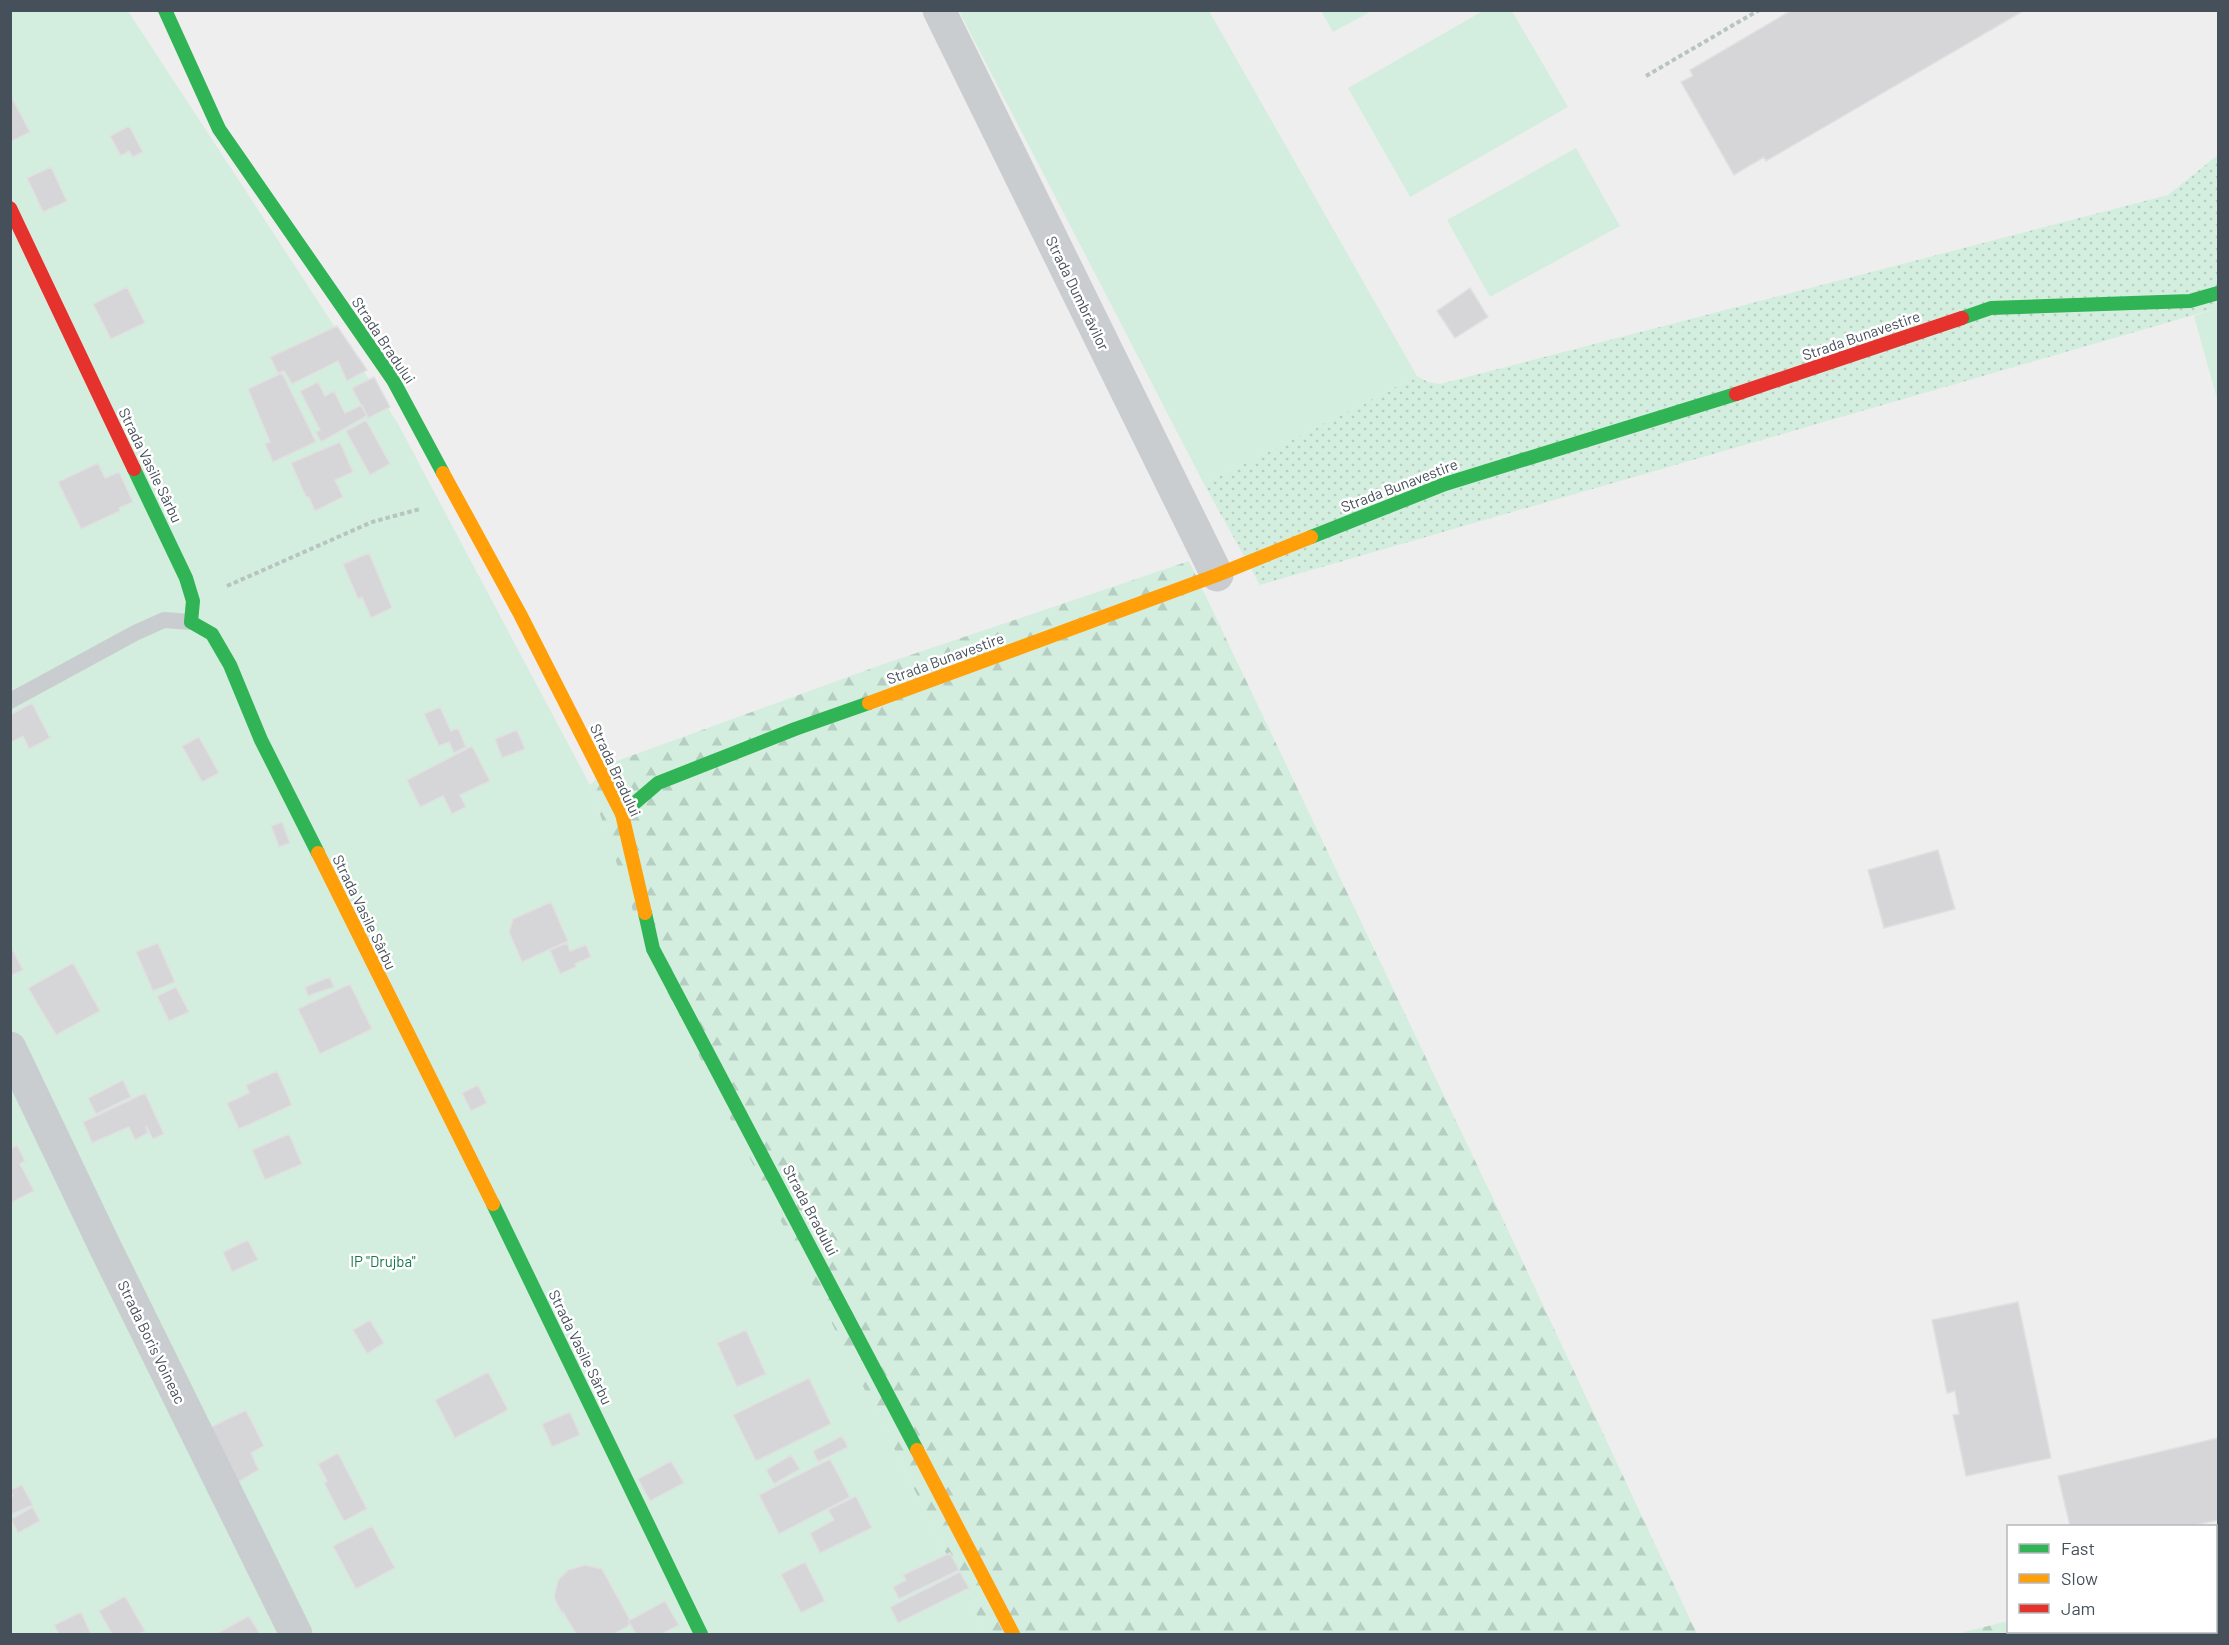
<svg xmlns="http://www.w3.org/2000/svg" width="2229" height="1645" font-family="Barlow,sans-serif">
	<defs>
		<pattern id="grass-dots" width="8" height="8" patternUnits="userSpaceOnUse" patternTransform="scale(1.5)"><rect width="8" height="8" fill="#d3eede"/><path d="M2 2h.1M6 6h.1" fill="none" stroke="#b6cec1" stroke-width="1.8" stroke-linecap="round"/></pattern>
		<pattern id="forest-firs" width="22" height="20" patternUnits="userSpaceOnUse" patternTransform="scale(1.5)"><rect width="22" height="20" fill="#d3eede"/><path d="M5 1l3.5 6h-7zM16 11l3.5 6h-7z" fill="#b6cec1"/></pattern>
	</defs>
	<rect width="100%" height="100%" fill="#efeeee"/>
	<path fill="url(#grass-dots)" d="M2218 155V308L1260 585 1204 484 1417 376 1428 382 1440 384 2168 195Z"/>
	<path fill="url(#forest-firs)" d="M1189 561 1499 1211 1697 1634H986L645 949 590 785 614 762 878 666Z
		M2218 1566V1634H1956L2008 1621V1632H2216V1567Z"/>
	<path fill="#d3eede" d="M11 11H128L397 422 590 785 646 949 986 1634H11Z
		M959 11H1209L1417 376 1204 484Z
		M1321 11H1372L1333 32Z
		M1483 11H1512L1568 107 1410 197 1348 88Z
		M1576 148 1620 226 1490 297 1447 220Z
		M2218 308V403L2194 316Z"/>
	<path fill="#d6d6d8" stroke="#e0e0e1" stroke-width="1.5" d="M1792 10H2025L1766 161 1764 157 1734 175 1681 82 1693 76 1690 70Z
		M10 94 30 132 10 142Z
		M129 126 143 152 133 157 129 151 121 156 110 136Z
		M51 167 67 201 43 212 27 178Z
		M127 287 145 323 111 339 93 304Z
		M1470 288 1488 317 1455 338 1437 311Z
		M337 326 367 370 347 381 338 361 292 384 284 371 278 373 270 357Z
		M282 373 316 442 273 462 265 444 270 442 248 389Z
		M374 377 390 407 368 418 352 388Z
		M318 382 325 396 334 391 345 413 362 405 367 416 321 442 316 432 320 430 300 391Z
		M366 420 390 464 370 475 346 431Z
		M340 442 353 472 335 480 343 497 315 511 309 497H306L291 463Z
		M98 463 105 478 119 472 133 502 119 508 120 511 81 529 58 482Z
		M369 553 392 608 371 618 362 597 358 599 343 564Z
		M32 703 50 738 29 749 23 736 12 742 10 739V715Z
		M440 707 451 731 458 728 466 747 454 753 449 742 439 746 424 714Z
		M517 730 525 749 502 758 495 739Z
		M199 737 219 773 202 782 182 746Z
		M472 746 490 781 460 795 466 807 452 814 443 796 420 807 407 780Z
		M282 822 290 843 279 847 271 826Z
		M1938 850 1955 909 1884 928 1868 870Z
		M551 902 568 941 522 962 509 932 513 919Z
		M158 943 175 982 153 991 136 952Z
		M567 943 570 951 586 945 591 957 575 964 576 967 560 974 550 950Z
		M10 945 23 970 10 976Z
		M73 963 100 1011 56 1035 28 988Z
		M330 977 334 987 308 996 305 987Z
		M350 984 372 1029 320 1054 298 1009Z
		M176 987 189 1012 169 1021 157 996Z
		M277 1071 292 1105 239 1129 227 1103 249 1093 246 1085Z
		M123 1080 131 1097 96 1114 88 1098Z
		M478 1085 487 1103 471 1111 462 1093Z
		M145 1093 164 1134 153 1139 146 1126 148 1133 135 1140 129 1127 92 1143 83 1122Z
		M289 1134 302 1164 265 1180 252 1150Z
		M17 1145 25 1161 20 1164 34 1191 10 1203V1149Z
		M248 1240 258 1260 232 1272 223 1252Z
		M2018 1302 2051 1458 1966 1476 1953 1415 1959 1414 1955 1391 1947 1393 1932 1320Z
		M370 1320 384 1343 367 1354 353 1330Z
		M746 1330 766 1374 737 1387 717 1343Z
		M488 1372 508 1410 455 1438 435 1400Z
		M809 1378 831 1424 756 1461 733 1415Z
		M246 1410 264 1446 251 1453 259 1470 238 1482 211 1427Z
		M570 1412 580 1435 552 1447 542 1424Z
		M842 1436 848 1447 818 1462 813 1451Z
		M2218 1438V1520L2192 1526H2070L2058 1476Z
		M338 1453 367 1509 344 1521 324 1483 327 1481 318 1464Z
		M791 1455 800 1469 774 1484 766 1470Z
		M830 1459 850 1497 779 1534 759 1495Z
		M671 1461 684 1483 650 1501 638 1479Z
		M22 1485 33 1505 10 1515V1498L13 1496 10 1490Z
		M856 1496 872 1528 820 1553 810 1533 834 1520 828 1510Z
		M31 1508H33L40 1521 18 1533 11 1519Z
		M372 1526 395 1568 356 1589 333 1546Z
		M950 1553 959 1570 899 1599 893 1587 906 1580 903 1575Z
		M805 1562 825 1601 801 1613 781 1574Z
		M585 1565 602 1569 630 1620 628 1621 630 1624 627 1627 614 1634H576L563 1612 562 1614 554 1597 558 1580 568 1570Z
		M960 1572 969 1588 898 1623 890 1607Z
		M125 1596 145 1631 139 1634H112L99 1611Z
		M665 1601 679 1625 662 1634H636L628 1621Z
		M81 1612 91 1634H59L54 1625Z
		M249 1616 260 1634H216Z"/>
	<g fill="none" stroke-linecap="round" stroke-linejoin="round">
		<path stroke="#b8c4c0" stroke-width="4" stroke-dasharray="4.5 3" stroke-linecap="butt" d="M1646 76 1759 10
			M227 586 372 522 420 509"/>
		<path stroke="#cacdcf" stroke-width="16" d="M10 701 135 633 164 620 191 622"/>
		<path stroke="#cacdcf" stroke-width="33" d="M939 10 1217 575
			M10 1048 106 1249 296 1634"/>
		<path stroke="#30b455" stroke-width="14" d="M165 10 219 129 393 380 443 473
			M1962 318 1991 308 2190 301 2218 293
			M134 469 186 578 193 601 191 622 212 634 230 665 261 740 318 853
			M1311 537 1445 484 1736 394
			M622 814 658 783 795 729 869 703
			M645 913 653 949 917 1450
			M493 1204 701 1634"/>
		<path stroke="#ff9f0a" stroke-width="14" d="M443 473 520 614 622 814 645 913
			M869 703 1217 575 1311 537
			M318 853 493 1204
			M917 1450 1013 1634"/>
		<path stroke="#e5322d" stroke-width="14" d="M10 208 134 469
			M1736 394 1962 318"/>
	</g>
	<g text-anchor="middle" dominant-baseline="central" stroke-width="5" stroke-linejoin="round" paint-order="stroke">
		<g font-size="15" fill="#46505a" stroke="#fff">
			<text transform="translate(1078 293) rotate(64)">Strada Dumbrăvilor</text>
			<text transform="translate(1861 335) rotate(-19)">Strada Bunavestire</text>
			<text transform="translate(384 340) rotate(56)">Strada Bradului</text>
			<text transform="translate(151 465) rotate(64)">Strada Vasile Sârbu</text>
			<text transform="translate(1399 485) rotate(-21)">Strada Bunavestire</text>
			<text transform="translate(945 658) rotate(-20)">Strada Bunavestire</text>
			<text transform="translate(616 770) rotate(65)">Strada Bradului</text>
			<text transform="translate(365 912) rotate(64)">Strada Vasile Sârbu</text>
			<text transform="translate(811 1210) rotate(62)">Strada Bradului</text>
			<text transform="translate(152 1342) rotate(64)">Strada Boris Voineac</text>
			<text transform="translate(581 1347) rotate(64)">Strada Vasile Sârbu</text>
		</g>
		<g font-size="15" fill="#187a4b" stroke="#fff">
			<text x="383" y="1261">IP "Drujba"</text>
		</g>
	</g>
	<rect width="2229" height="1645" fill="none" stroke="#46505a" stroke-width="24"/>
	<rect x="2007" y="1525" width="210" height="108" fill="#ffffff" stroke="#b5b9bd" stroke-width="1.5"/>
	<rect x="2019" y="1544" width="30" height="9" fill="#30b455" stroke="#b5b9bd" stroke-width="1.5"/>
	<text x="2061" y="1555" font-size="18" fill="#46505a">Fast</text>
	<rect x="2019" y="1574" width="30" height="9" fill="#ff9f0a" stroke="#b5b9bd" stroke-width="1.5"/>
	<text x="2061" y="1585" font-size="18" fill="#46505a">Slow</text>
	<rect x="2019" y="1604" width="30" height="9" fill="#e5322d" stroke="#b5b9bd" stroke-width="1.5"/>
	<text x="2061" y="1615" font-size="18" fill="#46505a">Jam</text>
</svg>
